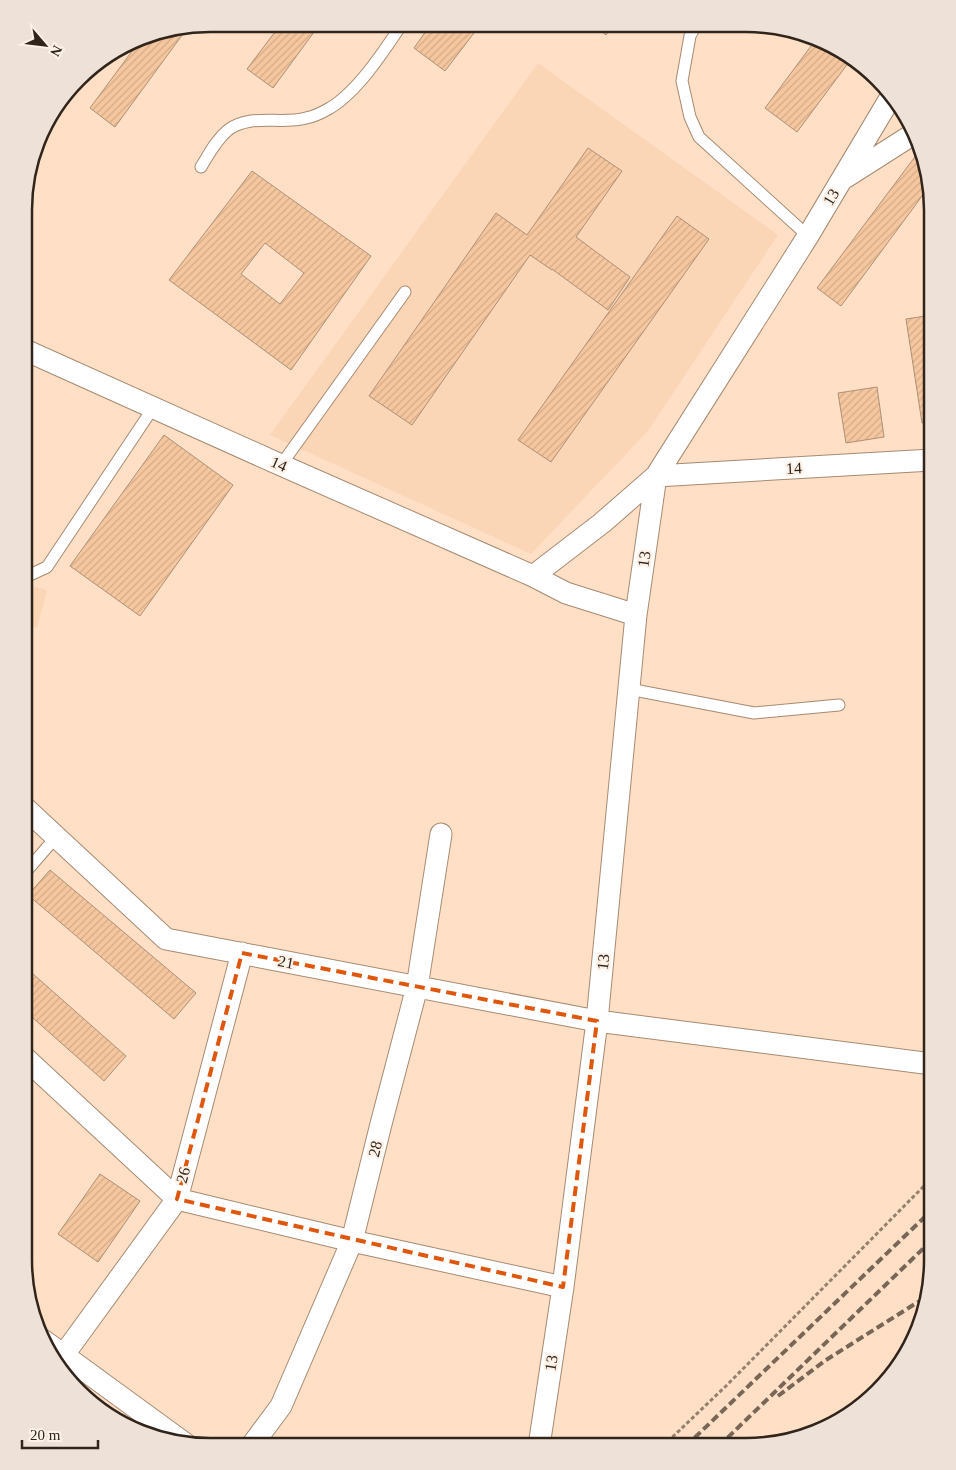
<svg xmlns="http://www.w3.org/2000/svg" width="956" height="1470" font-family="Georgia,serif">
	<defs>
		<pattern id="building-hatch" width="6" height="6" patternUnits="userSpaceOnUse" patternTransform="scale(1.25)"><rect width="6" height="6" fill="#f6c79f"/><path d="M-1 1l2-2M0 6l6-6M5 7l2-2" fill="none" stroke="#d3ab88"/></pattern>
	</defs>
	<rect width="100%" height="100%" fill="#ffe0c6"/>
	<path fill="#fad5b6" d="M538 63 778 235 648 431 531 554 270 435Z
		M25 584 47 590 37 628 25 625Z"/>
	<path fill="url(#building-hatch)" stroke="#ac9078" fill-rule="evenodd" d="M281 24H320L273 88 247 69Z
		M431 24 480 25 445 71 414 48Z
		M593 25H614L606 35Z
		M188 27 115 127 90 108 141 39 150 34Z
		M817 38 852 58 797 132 765 108Z
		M588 148 622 171 576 237 630 277 608 310 552 269V270L530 255 412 425 369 396 496 213 527 235Z
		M920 150 928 188 841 306 817 288Z
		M252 171 371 256 291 370 169 280ZM265 243 304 273 280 304 241 274Z
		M677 216 709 239 551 462 518 440Z
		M932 315V421L922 423 906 319Z
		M877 387 884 437 846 443 838 393Z
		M164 435 233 485 140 616 70 566Z
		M50 870 196 993 174 1019 28 895Z
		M24 966 126 1056 104 1081 24 1010Z
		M100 1174 140 1201 98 1262 58 1234Z"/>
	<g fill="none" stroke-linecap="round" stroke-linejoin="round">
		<defs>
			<path id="service" d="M696 25 690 36 682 81 690 117 699 137 808 236
				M201 167C209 154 216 140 228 130 250 113 281 125 306 118 313 117 323 112 330 108 358 91 384 51 402 24
				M281 465 405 292
				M25 574H32L47 567 153 408
				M629 689 754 713 839 705
				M24 874 56 837"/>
			<path id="minor" d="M846 177 915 133
				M25 350 281 465 533 576 566 593 636 615
				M533 576 602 523 656 476 808 236 892 95
				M24 807 166 939 597 1021 932 1064
				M24 1057 177 1199 352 1241 563 1287
				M43 1340 187 1445
				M57 1364 177 1199 242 953
				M252 1445 281 1406 352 1241 381 1124 417 987 441 834
				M539 1446 563 1287 597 1021 636 615 656 476 932 460"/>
		</defs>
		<use href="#service" stroke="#a68a72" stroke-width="13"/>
		<use href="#minor" stroke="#a68a72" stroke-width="23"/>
		<path stroke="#96816f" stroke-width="3" stroke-dasharray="4 2.5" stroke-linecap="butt" d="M663 1446 726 1386 926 1184 932 1175"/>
		<use href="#service" stroke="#fff" stroke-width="11"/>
		<use href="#minor" stroke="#fff" stroke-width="21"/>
		<path stroke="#796657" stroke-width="4" stroke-dasharray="8 4" stroke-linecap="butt" d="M778 1396 826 1360 918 1302 926 1299
			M686 1446 932 1210
			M719 1446 932 1240"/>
	</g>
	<path fill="none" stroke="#df560d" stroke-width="4" stroke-dasharray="10 6" stroke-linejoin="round" d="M242 953 597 1021 563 1287 177 1199Z"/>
	<g text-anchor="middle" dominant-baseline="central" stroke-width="4.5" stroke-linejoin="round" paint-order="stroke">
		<g font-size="16" fill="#30241b" stroke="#fef1e7">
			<text transform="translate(831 197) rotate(-59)">13</text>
			<text transform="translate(279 464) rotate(24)">14</text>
			<text transform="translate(794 468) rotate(-3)">14</text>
			<text transform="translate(644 559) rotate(-82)">13</text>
			<text transform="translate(286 962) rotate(11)">21</text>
			<text transform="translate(603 962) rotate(-84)">13</text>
			<text transform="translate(375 1149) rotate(-76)">28</text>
			<text transform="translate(183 1175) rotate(-75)">26</text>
			<text transform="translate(551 1363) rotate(-81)">13</text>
		</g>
	</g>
	<path d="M0 0H956V1470H0ZM210 32H746A178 178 0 0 1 924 210V1260A178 178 0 0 1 746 1438H210A178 178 0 0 1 32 1260V210A178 178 0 0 1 210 32Z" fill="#eee1d7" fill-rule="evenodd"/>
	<path fill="none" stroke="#30241b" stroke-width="2.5" d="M210 32H746A178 178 0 0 1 924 210V1260A178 178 0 0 1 746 1438H210A178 178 0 0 1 32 1260V210A178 178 0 0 1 210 32Z"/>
	<g transform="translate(45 45) rotate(118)" stroke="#fef1e7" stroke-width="4" paint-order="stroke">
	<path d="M0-4L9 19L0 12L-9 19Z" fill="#30241b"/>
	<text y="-8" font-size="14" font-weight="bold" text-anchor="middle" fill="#30241b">N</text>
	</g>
	<path d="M22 1440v8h76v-8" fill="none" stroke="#30241b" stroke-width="2.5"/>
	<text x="30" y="1440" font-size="15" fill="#30241b" stroke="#fef1e7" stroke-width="4" paint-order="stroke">20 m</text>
</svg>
